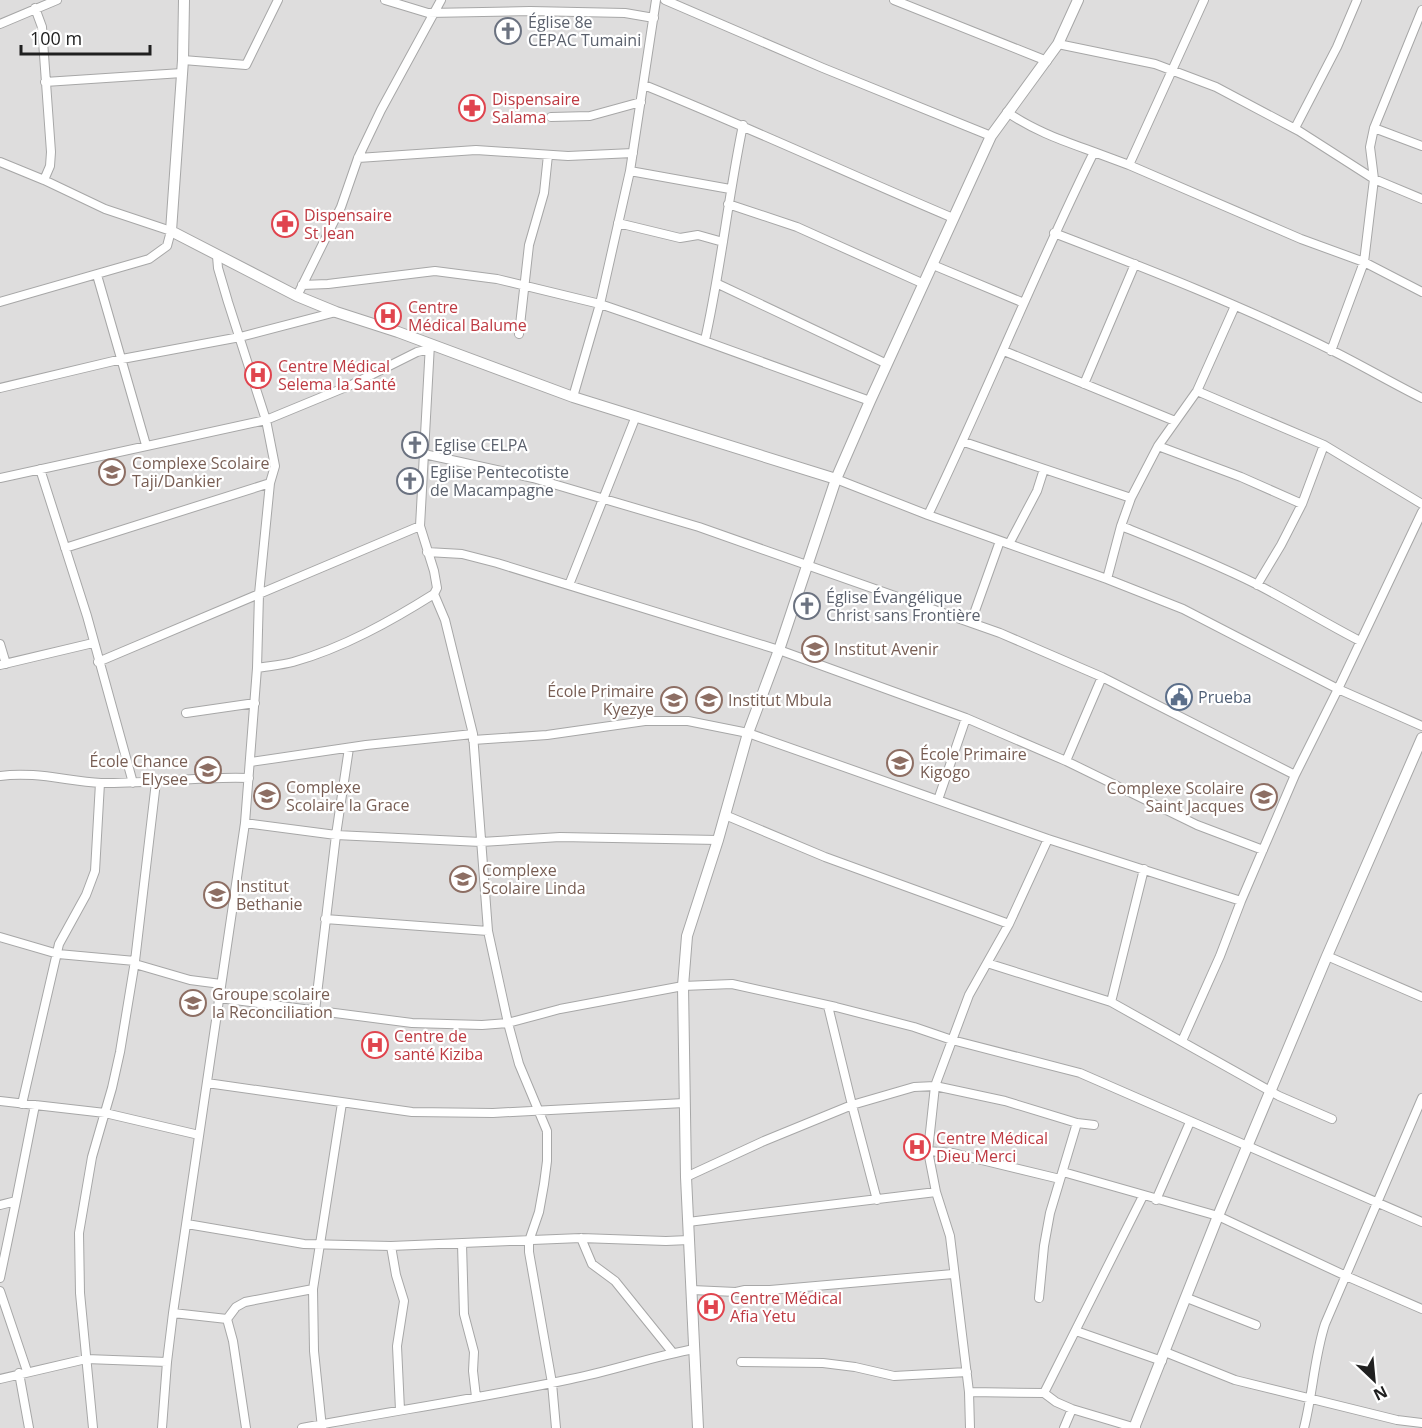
<svg xmlns="http://www.w3.org/2000/svg" width="1422" height="1428" font-family="'Open Sans',sans-serif">
	<rect width="100%" height="100%" fill="#f1ede6"/>
	<path fill="#dedddd" d="M0 0H1422V1428H0Z"/>
	<g fill="none" stroke-linecap="round" stroke-linejoin="round">
		<defs>
			<path id="minor" d="M385 0 428 13 530 11 625 13 654 18
				M665 0 823 68 991 136
				M894 0 1047 61
				M35 8 42 27 51 152 50 166 44 180
				M0 24 57 0
				M1058 44 1155 64 1216 87 1299 131 1374 179 1422 199
				M183 60 246 65 278 0
				M45 82 182 73
				M644 85C748 127 849 174 953 218
				M1007 112C1034 131 1064 141 1094 152
				M551 117 590 116 641 102
				M1295 128 1337 47 1357 0
				M1374 128 1422 146
				M358 158 476 150 568 156 633 153
				M0 162 44 180 105 209 171 231 167 246 149 259 0 302
				M1129 165 1301 239 1364 262 1422 292
				M630 171 730 189
				M728 204 797 227 924 284
				M618 223 680 238 698 235 723 242
				M1054 233C1148 269 1243 306 1333 351 1363 366 1392 383 1422 398
				M933 265 1024 303
				M97 275 146 445
				M718 284 887 364
				M302 285 328 284 435 271 497 279 600 304 638 317 870 401
				M297 296 341 207 358 158 381 110 441 0
				M519 334 529 245 544 193 548 155
				M705 340C721 269 728 197 743 125
				M430 344 420 526 434 571 437 588 434 594 445 620 473 734 488 931 508 1023 519 1064 547 1131V1161L544 1184 539 1212 529 1241V1252L552 1383 556 1428
				M1004 351 1175 421
				M1331 351 1364 262 1374 179 1370 147 1374 128 1422 10
				M1084 384 1135 264
				M0 388 122 359 240 337 336 312
				M1197 391 1324 445 1422 504
				M573 397 600 304 630 171 656 0
				M964 442 1131 498
				M1158 446 1241 477 1302 504
				M424 454 533 478 699 527 1000 633 1102 677 1295 775
				M40 469 87 616 133 783
				M0 478 266 420 351 385 417 352 430 349
				M836 479 928 515 1107 579 1183 609 1338 689 1422 726
				M928 515C986 395 1035 271 1094 152L1129 165 1204 0
				M1121 526C1166 544 1212 562 1256 584 1291 602 1325 623 1360 641
				M1009 544 1037 491 1044 469
				M65 548 270 483
				M427 552 462 554 497 563 779 650 966 718 1066 761 1197 825 1263 850
				M1107 579 1121 526 1131 498 1158 446 1197 391 1235 306
				M569 585 636 416
				M1257 585 1281 545 1302 504 1324 445
				M971 622 1000 541
				M0 644 6 664
				M98 662 420 526
				M0 665 93 643
				M257 668C269 666 282 665 293 662 343 648 391 621 434 594
				M186 713 255 703
				M473 740 547 735 645 721H688L748 733 1048 839 1241 901
				M1066 761 1102 677
				M251 762 366 745 473 734
				M0 776C34 771 67 781 101 783 151 784 200 776 249 778
				M938 800 966 718
				M725 815 825 857 1009 924
				M245 823 336 835 481 842 560 837 718 840
				M325 919 488 931
				M0 937 58 954 135 961
				M1327 956 1422 997
				M987 963 1111 1002 1279 1096 1332 1119
				M135 964 190 980 221 984
				M219 998 412 1023 482 1025 508 1023 560 1009 683 986 732 984 836 1007 914 1027 952 1040 1080 1073 1422 1222
				M1111 1002 1144 869
				M828 1006 852 1105 877 1200
				M315 1011 336 835 349 748
				M1182 1041 1220 956 1241 901 1295 775 1338 689 1422 512
				M207 1083 412 1112 493 1113 684 1103
				M0 1101 105 1113 199 1135
				M22 1104 59 944 86 895 95 871 100 783
				M928 1151 953 1153 1060 1179
				M1063 1172 1218 1216 1346 1276 1422 1309
				M686 1177 764 1141 852 1105 914 1087 935 1086 1005 1101 1077 1123 1094 1125
				M1156 1200 1190 1122
				M0 1205 16 1201 35 1105
				M688 1222 936 1192
				M187 1224 304 1244 391 1246 581 1238 666 1241 689 1240
				M581 1238 592 1264 615 1281 673 1353
				M462 1244 464 1314 474 1352 473 1371 476 1397
				M391 1246 396 1275 404 1301 397 1346 400 1410
				M0 1278 16 1201
				M692 1290 736 1292 745 1290H770L953 1274
				M0 1291 27 1371
				M1039 1298 1044 1246 1050 1213 1077 1123
				M1187 1298 1256 1325
				M173 1313 227 1319 233 1341 246 1428
				M227 1319 236 1307 245 1302 313 1289
				M1076 1331 1162 1361
				M1165 1352 1235 1380 1397 1420 1422 1423
				M741 1362 823 1363 855 1367 894 1376 967 1372
				M19 1373 29 1428
				M0 1379 86 1359 167 1362
				M969 1392 1044 1393 1056 1402 1072 1409 1136 1428
				M1044 1393 1143 1196
				M93 1428 80 1293 79 1233 92 1157 112 1088 120 1052 135 961 156 782
				M162 1428 167 1362 173 1313 245 823 257 668 259 594 270 483 275 466 266 420 228 302 218 268 217 256
				M302 1428C392 1411 482 1398 571 1379 613 1371 653 1356 695 1349
				M322 1428 314 1351 313 1289 342 1103
				M970 1428 969 1392 950 1236 936 1192 928 1151 935 1086 969 995 1009 924 1048 839
				M1064 1428 1072 1409
				M1304 1428C1313 1393 1314 1358 1325 1324L1422 1098"/>
			<path id="tertiary" d="M184 0 183 60 171 231 297 296 336 312 398 332 573 397 836 479
				M698 1428 686 1177 683 986 687 936 718 840 748 733 779 650 836 479 870 401 991 136 1058 44 1078 0
				M1134 1428 1218 1216 1327 956 1422 738"/>
		</defs>
		<use href="#minor" stroke="#a7a7a7" stroke-width="10"/>
		<use href="#tertiary" stroke="#a7a7a7" stroke-width="12"/>
		<use href="#minor" stroke="#fff" stroke-width="8"/>
		<use href="#tertiary" stroke="#fff" stroke-width="10"/>
	</g>
	<defs>
		<symbol id="church-ring" viewBox="-11 -11 22 22"><circle r="9.5" fill="#fff" stroke="#6b7280" stroke-width="1.5"/><path d="M-1.2-6h2.4v3.5h3.3v2.4h-3.3V6h-2.4V-.1h-3.3v-2.4h3.3Z" fill="#6b7280"/></symbol>
		<symbol id="pharmacy-ring" viewBox="-11 -11 22 22"><circle r="9.5" fill="#fff" stroke="#e0444e" stroke-width="1.5"/><path d="M-2-6h4v4h4v4h-4v4h-4v-4h-4v-4h4Z" fill="#e0444e"/></symbol>
		<symbol id="hospital-ring" viewBox="-11 -11 22 22"><circle r="9.5" fill="#fff" stroke="#e0444e" stroke-width="1.5"/><path d="M-5-5h3v3.5h4V-5h3V5h-3V1.5h-4V5h-3Z" fill="#e0444e"/></symbol>
		<symbol id="school-ring" viewBox="-11 -11 22 22"><circle r="9.5" fill="#fff" stroke="#8d6e63" stroke-width="1.5"/><path d="M0-5L7-2L0 1L-7-2ZM-4 1L0 2.5L4 1V4Q0 6-4 4Z" fill="#8d6e63"/></symbol>
		<symbol id="civic-ring" viewBox="-11 -11 22 22"><circle r="9.5" fill="#fff" stroke="#5c6f8a" stroke-width="1.5"/><path d="M-.6-6.5H3V-4.5H.6V-3L4-1V1h2V6H-6V1h2V-1L-.6-3ZM-1.2 2.5V6h2.4V2.5Z" fill="#5c6f8a"/></symbol>
	</defs>
	<g fill-rule="evenodd">
		<use href="#church-ring" x="493" y="16" width="30" height="30"/>
		<use href="#pharmacy-ring" x="457" y="93" width="30" height="30"/>
		<use href="#pharmacy-ring" x="270" y="209" width="30" height="30"/>
		<use href="#hospital-ring" x="373" y="301" width="30" height="30"/>
		<use href="#hospital-ring" x="243" y="360" width="30" height="30"/>
		<use href="#church-ring" x="400" y="430" width="30" height="30"/>
		<use href="#school-ring" x="97" y="457" width="30" height="30"/>
		<use href="#church-ring" x="395" y="466" width="30" height="30"/>
		<use href="#church-ring" x="792" y="591" width="30" height="30"/>
		<use href="#school-ring" x="800" y="634" width="30" height="30"/>
		<use href="#civic-ring" x="1164" y="682" width="30" height="30"/>
		<use href="#school-ring" x="659" y="685" width="30" height="30"/>
		<use href="#school-ring" x="694" y="685" width="30" height="30"/>
		<use href="#school-ring" x="885" y="748" width="30" height="30"/>
		<use href="#school-ring" x="193" y="755" width="30" height="30"/>
		<use href="#school-ring" x="252" y="781" width="30" height="30"/>
		<use href="#school-ring" x="1249" y="782" width="30" height="30"/>
		<use href="#school-ring" x="448" y="864" width="30" height="30"/>
		<use href="#school-ring" x="202" y="880" width="30" height="30"/>
		<use href="#school-ring" x="178" y="988" width="30" height="30"/>
		<use href="#hospital-ring" x="360" y="1030" width="30" height="30"/>
		<use href="#hospital-ring" x="902" y="1132" width="30" height="30"/>
		<use href="#hospital-ring" x="696" y="1292" width="30" height="30"/>
	</g>
	<g text-anchor="middle" dominant-baseline="central" stroke-width="4.5" stroke-linejoin="round" paint-order="stroke">
		<g font-size="16" fill="#5b616d" stroke="#fff" text-anchor="start">
			<text x="528" y="22">Église 8e<tspan x="528" dy="18">CEPAC Tumaini</tspan></text>
			<text x="434" y="445">Eglise CELPA</text>
			<text x="430" y="472">Eglise Pentecotiste<tspan x="430" dy="18">de Macampagne</tspan></text>
			<text x="826" y="597">Église Évangélique<tspan x="826" dy="18">Christ sans Frontière</tspan></text>
		</g>
		<g font-size="16" fill="#be3a42" stroke="#fff" text-anchor="start">
			<text x="492" y="99">Dispensaire<tspan x="492" dy="18">Salama</tspan></text>
			<text x="304" y="215">Dispensaire<tspan x="304" dy="18">St Jean</tspan></text>
			<text x="408" y="307">Centre<tspan x="408" dy="18">Médical Balume</tspan></text>
			<text x="278" y="366">Centre Médical<tspan x="278" dy="18">Selema la Santé</tspan></text>
			<text x="394" y="1036">Centre de<tspan x="394" dy="18">santé Kiziba</tspan></text>
			<text x="936" y="1138">Centre Médical<tspan x="936" dy="18">Dieu Merci</tspan></text>
			<text x="730" y="1298">Centre Médical<tspan x="730" dy="18">Afia Yetu</tspan></text>
		</g>
		<g font-size="16" fill="#785e54" stroke="#fff" text-anchor="start">
			<text x="132" y="463">Complexe Scolaire<tspan x="132" dy="18">Taji/Dankier</tspan></text>
			<text x="834" y="649">Institut Avenir</text>
			<text x="654" y="691" text-anchor="end">École Primaire<tspan x="654" dy="18">Kyezye</tspan></text>
			<text x="728" y="700">Institut Mbula</text>
			<text x="920" y="754">École Primaire<tspan x="920" dy="18">Kigogo</tspan></text>
			<text x="188" y="761" text-anchor="end">École Chance<tspan x="188" dy="18">Elysee</tspan></text>
			<text x="286" y="787">Complexe<tspan x="286" dy="18">Scolaire la Grace</tspan></text>
			<text x="1244" y="788" text-anchor="end">Complexe Scolaire<tspan x="1244" dy="18">Saint Jacques</tspan></text>
			<text x="482" y="870">Complexe<tspan x="482" dy="18">Scolaire Linda</tspan></text>
			<text x="236" y="886">Institut<tspan x="236" dy="18">Bethanie</tspan></text>
			<text x="212" y="994">Groupe scolaire<tspan x="212" dy="18">la Reconciliation</tspan></text>
		</g>
		<g font-size="16" fill="#4e5e75" stroke="#fff" text-anchor="start">
			<text x="1198" y="697">Prueba</text>
		</g>
	</g>
	<g transform="translate(1374 1380) rotate(154)" stroke="#ffffff" stroke-width="4.5" paint-order="stroke">
	<path d="M0-4.5L10 22L0 15L-10 22Z" fill="#202020"/>
	<text y="-9" font-size="16" font-weight="bold" text-anchor="middle" fill="#202020">N</text>
	</g>
	<path d="M21 45v9h129v-9" fill="none" stroke="#202020" stroke-width="3"/>
	<text x="30" y="45" font-size="18" fill="#202020" stroke="#ffffff" stroke-width="4.5" paint-order="stroke">100 m</text>
</svg>
